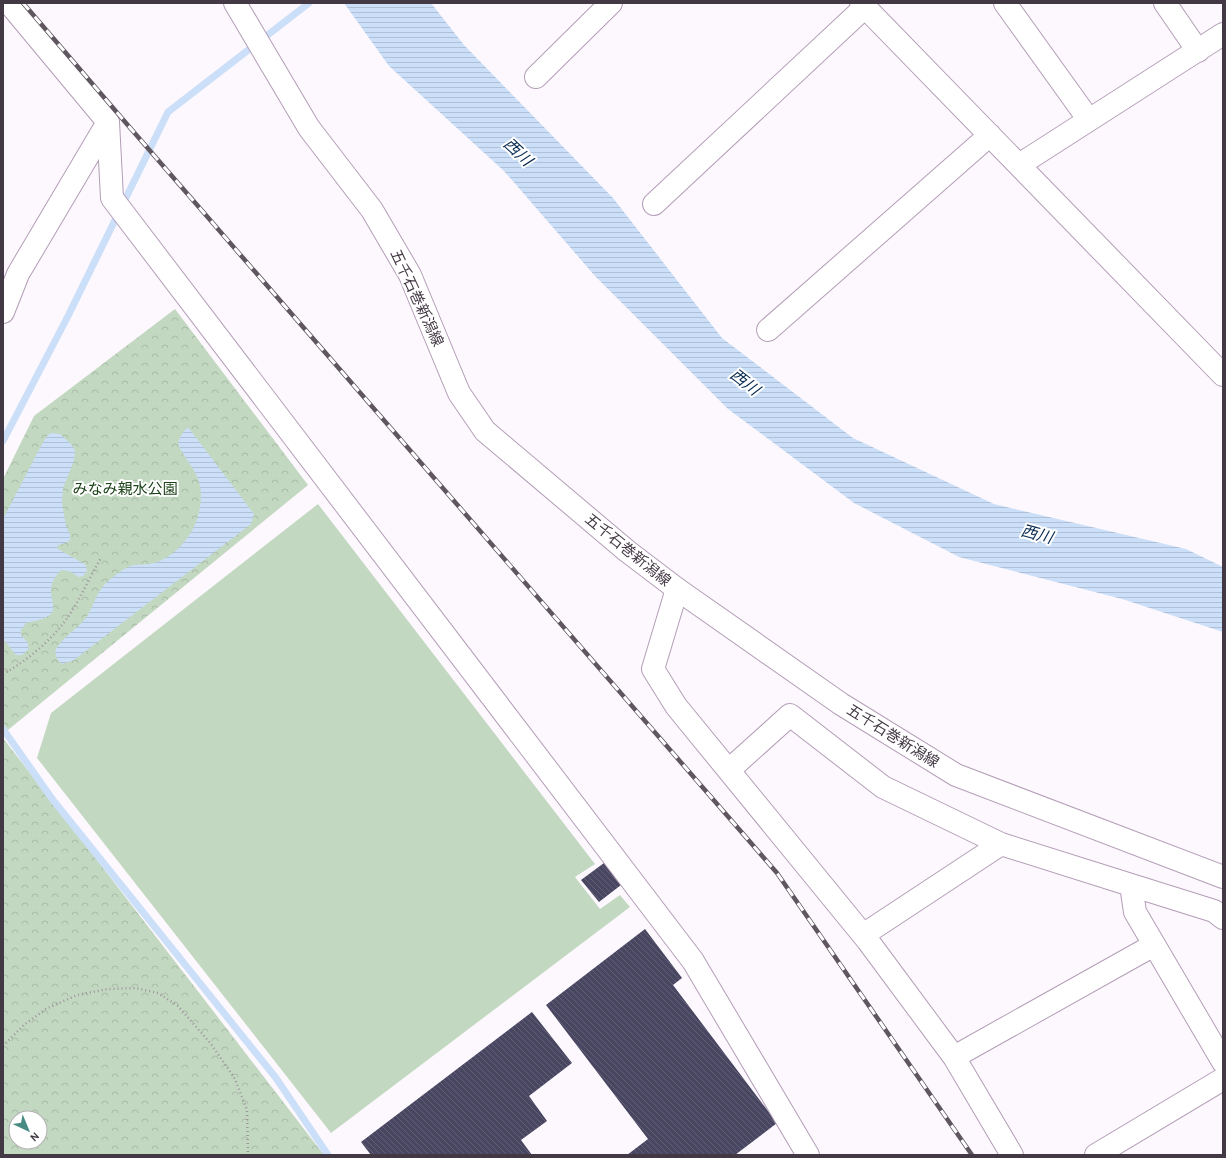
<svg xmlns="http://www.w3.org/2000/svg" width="1226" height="1158" font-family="Karla,'Noto Sans JP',sans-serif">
	<defs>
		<pattern id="park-crowns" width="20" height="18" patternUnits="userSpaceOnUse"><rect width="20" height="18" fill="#c3d8c1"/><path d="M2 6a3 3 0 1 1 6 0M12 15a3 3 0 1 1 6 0" fill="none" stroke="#a9baa7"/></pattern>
		<pattern id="water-rules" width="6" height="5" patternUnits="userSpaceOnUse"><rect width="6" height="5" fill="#cbdff8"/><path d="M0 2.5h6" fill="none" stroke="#b0c0d6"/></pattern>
		<pattern id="building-back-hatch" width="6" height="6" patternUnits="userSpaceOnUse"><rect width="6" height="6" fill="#484661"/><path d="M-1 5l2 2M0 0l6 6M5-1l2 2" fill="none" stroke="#615f75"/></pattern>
	</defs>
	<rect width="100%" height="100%" fill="#fdf8fe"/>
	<path fill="url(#park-crowns)" fill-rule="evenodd" d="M175 309 308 485 3 734V479L34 416Z
		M3 738 324 1155H3ZM16 1118H40V1142H16Z"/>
	<path fill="#c3d8c1" d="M318 504 595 864 575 877 600 909 620 895 630 907 331 1133 37 758 51 713Z"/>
	<path fill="url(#water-rules)" d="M344 3H431L464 45 613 198 722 338 853 438 994 504 1186 549 1223 567V632L1122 599 959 557 854 503 728 409 595 276 504 171 389 66Z
		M188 427 254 514 251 524 74 660 62 664 57 659 55 651C62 637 77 630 86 618 92 609 95 597 102 588 106 582 121 570 128 567 137 563 150 566 160 561 188 548 205 516 200 486 197 469 183 458 178 443L181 435Z
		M51 433 60 434 72 445 75 451 74 461 63 488 62 504 66 525 70 535V540C66 544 62 543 57 546L58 549 86 565 87 571 83 576 79 577 69 571 61 570C56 576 52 580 51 589 50 600 60 612 44 618 39 621 32 621 26 623L21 630V635L28 643V650L22 655H16L3 639V519L42 444 47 436Z"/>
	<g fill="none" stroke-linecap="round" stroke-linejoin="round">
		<path stroke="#cbdff8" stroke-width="7" d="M3 441 68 316 168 112 309 3
			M3 729 53 800 276 1078 328 1155"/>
	</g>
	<path fill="url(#building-back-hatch)" d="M604 863 621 885 599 902 581 880Z
		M645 929 682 978 673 985 777 1123 735 1155H627L648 1139 546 1005Z
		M532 1012 572 1063 529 1096 547 1121 521 1140 532 1155H371L361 1142Z"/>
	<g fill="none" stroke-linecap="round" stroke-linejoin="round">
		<defs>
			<path id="minor" d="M9 3 108 122 112 198 693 961 808 1155
				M861 3 1223 375
				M1005 3 1089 120
				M1165 3 1198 51
				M536 77 611 3
				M1019 165 1223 34
				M654 204 865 7
				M3 312 18 274 108 122
				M768 330 990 135
				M677 589 653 669 676 706 868 941 954 1057 1012 1155
				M729 770 790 715 883 787 1001 844
				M1131 885 1214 911 1223 918
				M863 935 1001 844 1131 885 1135 912 1223 1062
				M954 1057 1154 945
				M1096 1155 1223 1079"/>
			<path id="major" d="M235 3 309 128 372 210 410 275 459 393 485 431 627 551 677 589 841 704 956 775 1223 877"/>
		</defs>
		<use href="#minor" stroke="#b39db7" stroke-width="24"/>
		<use href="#major" stroke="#b39db7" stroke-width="24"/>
		<path stroke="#9c949d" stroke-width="2.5" stroke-dasharray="1 3" stroke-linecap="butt" d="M3 674C27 661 52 640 68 617 80 599 90 577 101 558
			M3 1046 25 1024 46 1009 77 995 108 989 135 988 158 993 178 1006 211 1044 235 1079 247 1110 248 1155"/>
		<use href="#minor" stroke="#fff" stroke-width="22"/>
		<use href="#major" stroke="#fff" stroke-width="22"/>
		<defs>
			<path id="rail" d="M23 3 132 130 777 873 972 1155"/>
		</defs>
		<use href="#rail" stroke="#5f5660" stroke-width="4.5"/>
		<use href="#rail" stroke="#fff" stroke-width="3" stroke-dasharray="9" stroke-linecap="butt"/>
	</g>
	<g text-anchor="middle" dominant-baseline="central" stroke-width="4" stroke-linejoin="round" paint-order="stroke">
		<g font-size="15" fill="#433944" stroke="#fff">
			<text transform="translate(417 298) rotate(65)">五千石巻新潟線</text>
			<text transform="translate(628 550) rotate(39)">五千石巻新潟線</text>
			<text transform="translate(893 736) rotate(32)">五千石巻新潟線</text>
		</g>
		<g font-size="15" fill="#1c4218" stroke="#fff">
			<text x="125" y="489">みなみ親水公園</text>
		</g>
		<g font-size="16" font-style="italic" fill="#082b52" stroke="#fff">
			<text transform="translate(518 152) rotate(43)">西川</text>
			<text transform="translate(745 382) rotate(38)">西川</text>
			<text transform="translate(1037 534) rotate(15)">西川</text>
		</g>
	</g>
	<rect width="1226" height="1158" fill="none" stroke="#433944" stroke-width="8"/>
	<g transform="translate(28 1130) rotate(136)"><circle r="19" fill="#ffffff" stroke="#b4b0b4"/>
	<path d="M0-3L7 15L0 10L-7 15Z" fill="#478c83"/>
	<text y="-6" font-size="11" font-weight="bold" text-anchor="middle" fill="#433944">N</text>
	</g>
</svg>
